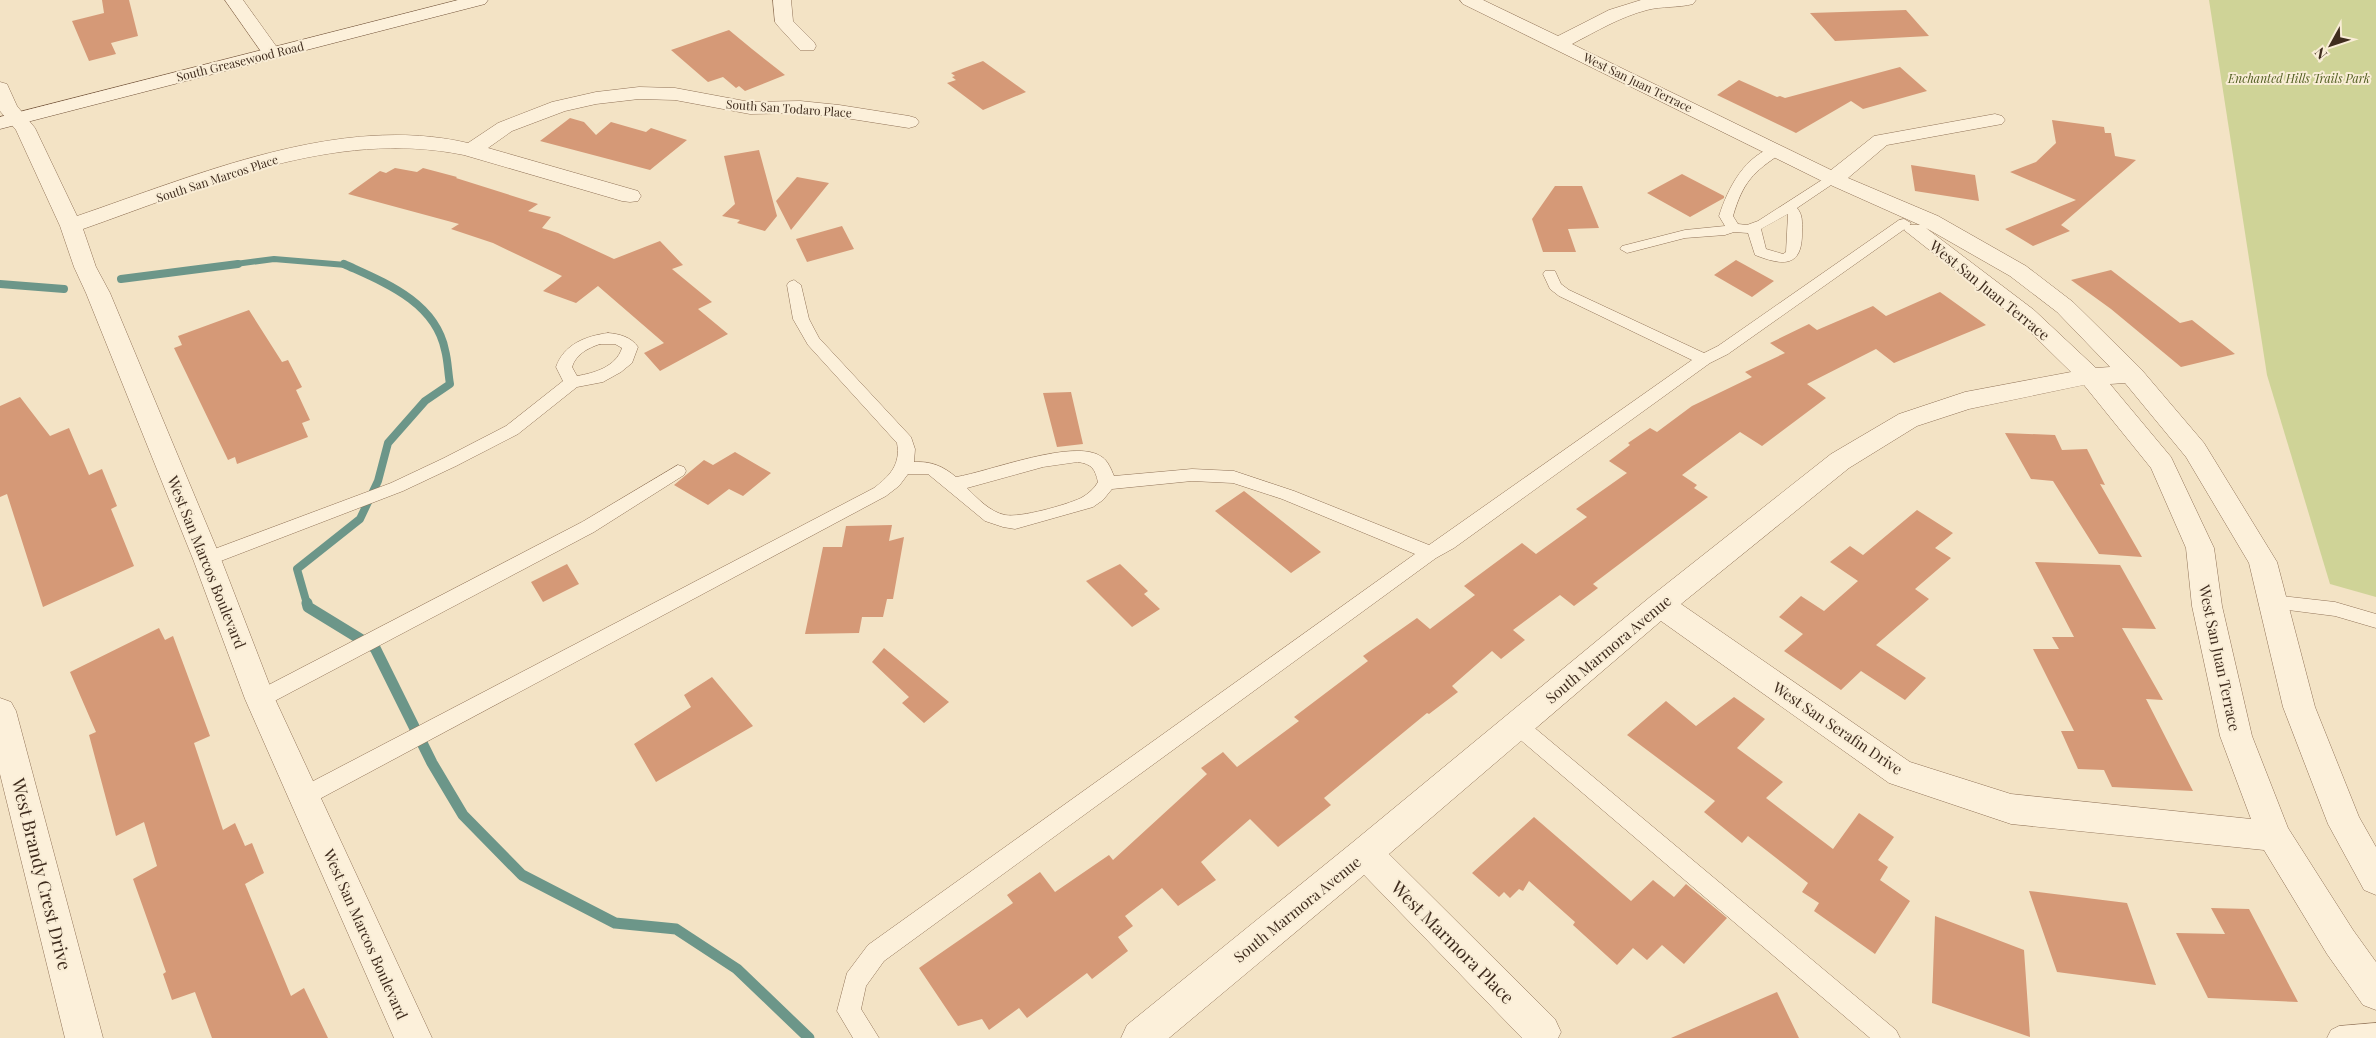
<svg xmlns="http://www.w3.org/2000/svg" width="2376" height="1038" font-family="'Playfair Display',serif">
	<rect width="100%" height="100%" fill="#f3e3c5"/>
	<path fill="#cfd397" d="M2209 0H2376V597L2330 584 2267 375Z"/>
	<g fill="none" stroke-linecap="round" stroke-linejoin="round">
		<path stroke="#6c9689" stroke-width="6" d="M228 265 274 259 346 265"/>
		<path stroke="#6c9689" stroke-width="8" d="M121 279 238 264
			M0 284 64 289
			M307 604 297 569 360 519 378 481 388 443 425 401 450 384C448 373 448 361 445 350 435 301 383 282 344 264"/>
		<path stroke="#6c9689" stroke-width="11" d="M307 603 308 607 375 648 432 763 463 815 522 875 615 923 676 929 737 969 809 1038"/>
	</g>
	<path fill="#d59977" d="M102 0H129L138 36 111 43 116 54 89 61 72 21 104 13Z
		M1906 10 1929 36 1835 41 1810 13Z
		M729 30 752 49 785 75 745 91 739 86 736 88 723 77 708 82 671 50Z
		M983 61 1026 92 983 110 947 83 956 80 952 77 955 76 951 73Z
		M1900 67 1927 91 1863 109 1851 101 1796 133 1717 95 1739 80 1777 97 1780 96 1785 98Z
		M570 118 584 122 596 135 611 122 646 132 651 128 687 140 650 170 540 141Z
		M2052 120 2104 127 2105 133H2111L2115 156 2136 160 2061 225 2070 231 2033 246 2005 229 2076 200 2010 172 2036 162 2056 143Z
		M759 150 777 216 765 231 737 223 740 220 722 216 735 204 724 156Z
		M1911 165 1975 175 1979 201 1915 191Z
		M395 168 417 172 423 168 457 177 456 178 538 204 528 211 551 217 542 228 558 233 614 259 660 241 683 265 672 269 712 302 698 309 728 334 660 371 644 353 664 343 598 286 576 303 543 291 562 276 493 243 451 229 459 224 348 194 380 171 386 173Z
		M1682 174 1724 196V198L1690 217 1647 193Z
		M797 177 829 183 791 230 776 201Z
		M1555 186H1582L1599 228 1568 229 1576 252H1543L1532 219Z
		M842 226 854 249 807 262 796 239Z
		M1736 260 1774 281 1752 297 1714 275Z
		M2111 270 2180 323 2192 320 2235 354 2181 367 2111 309 2071 280Z
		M1940 292 1986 325 1894 363 1876 349 1807 384 1826 398 1762 446 1740 432 1682 475 1697 485 1694 488 1708 497 1593 584 1598 588 1574 606 1560 595 1513 630 1525 640 1501 659 1492 651 1452 686 1458 692 1429 714 1427 713 1324 798 1331 805 1278 847 1250 819 1201 862 1216 880 1178 906 1162 888 1125 916 1133 926 1118 937 1128 951 1092 979 1087 973 1027 1018 1019 1008 989 1030 982 1019 958 1026 919 968 1013 903 1007 895 1040 872 1055 892 1109 855 1113 860 1207 774 1201 768 1223 752 1237 767 1299 721 1294 717 1368 661 1363 656 1417 618 1430 629 1475 595 1464 586 1522 543 1536 554 1587 517 1576 509 1627 473 1609 461 1630 445 1628 443 1650 428 1657 432 1692 406 1752 377 1745 372 1785 353 1770 343 1809 324 1817 330 1873 306 1886 316Z
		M249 310 282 362 288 360 302 387 296 390 310 420 302 423 308 437 237 464 235 457 228 460 174 348 182 345 178 336Z
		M1071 392 1083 444 1057 447 1043 393Z
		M20 397 50 436 69 428 89 475 102 469 117 506 111 509 134 566 43 607 7 494 0 497V406Z
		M2005 433 2055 435 2062 450 2087 449 2105 485 2100 484 2142 557 2099 554 2053 481 2031 479Z
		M735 452 771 473 743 496 729 489 708 505 674 485 704 460 713 465Z
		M1244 491 1321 552 1291 573 1215 511Z
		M1917 510 1953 533 1935 548 1951 558 1915 589 1929 599 1876 645 1926 678 1905 700 1861 671 1841 690 1784 651 1803 634 1779 617 1801 596 1824 611 1858 581 1830 562 1850 546 1863 555Z
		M892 525 889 541 904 537 893 599H887L883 617H862L859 633 805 634 823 547H842L846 526Z
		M2035 562 2120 565 2156 629 2122 628 2163 700 2146 699 2193 791 2112 787 2104 770 2078 769 2061 731H2074L2033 649H2059L2052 637H2074Z
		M567 564 579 584 543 602 531 582Z
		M1120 564 1148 591 1144 594 1160 609 1132 627 1086 581Z
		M159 628 165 640 173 636 210 736 194 743 223 830 235 823 245 846 252 843 264 873 245 884 291 996 304 988 328 1038H212L195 992 172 1000 163 974 166 972 133 879 157 866 144 822 116 836 89 735 96 732 70 672Z
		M884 648 949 702 924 723 902 703 909 697 872 662Z
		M712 677 753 726 656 782 634 744 691 707 684 695Z
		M1734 697 1765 719 1737 748 1783 782 1766 798 1833 849 1859 813 1894 837 1878 860 1888 867 1880 880 1910 901 1875 954 1814 911 1819 903 1802 892 1808 883 1748 836 1742 843 1704 812 1715 801 1627 735 1666 701 1696 726Z
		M1534 817 1631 901 1653 880 1674 897 1686 884 1727 918 1684 964 1662 945 1647 960 1633 948 1617 965 1573 925 1575 922 1529 881 1523 891 1519 889 1510 898 1504 892 1499 897 1472 873Z
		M2029 891 2127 903 2156 985 2057 972Z
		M2211 908 2249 909 2298 1002 2208 998 2176 933 2225 934Z
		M1935 916 2024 950 2030 1037 1932 1003Z
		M1777 992 1799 1038H1671Z"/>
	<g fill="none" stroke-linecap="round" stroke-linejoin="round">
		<defs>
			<path id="lane" d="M1777 146 1782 147 1784 150 1782 153C1753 172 1743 182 1733 216L1738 224 1747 225 1758 221 1828 176H1838L1840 179 1797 208C1803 215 1802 222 1802 231 1803 268 1783 266 1755 255L1748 233 1734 232 1725 235 1685 238 1627 253 1620 249 1622 246 1685 230 1725 226 1719 216C1728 188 1745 154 1777 146ZM1788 214 1786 252 1783 254 1766 249 1761 229Z
				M1904 219 1911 223 1909 226 1728 354 1710 363 1454 548 1436 558 884 961 866 986 861 1009 879 1038H853L837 1011 847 973 868 945 1415 554 1282 499 1233 483 1192 481 1112 489 1103 500 1093 507 1015 529 1003 527 985 521 928 474H908L899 486 886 496 312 803 305 805 298 803 295 796 298 789 874 488C890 476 901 464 897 443L808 345 793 319 787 285 789 282 794 280 801 285 809 319 819 338 911 437 915 449 914 462C931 461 943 466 956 477 988 472 1076 437 1102 457 1108 461 1111 469 1114 476L1192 469 1234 471 1294 491 1429 545 1692 360 1559 296 1550 289 1543 274 1545 271H1555L1561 284 1569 290 1704 353 1718 346 1899 220ZM1078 462C1092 464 1095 469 1098 482 1094 489 1088 494 1081 498 1066 505 1020 518 1005 515 990 512 977 498 967 488L1043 467Z
				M608 333C620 334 631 337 638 347L632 363 621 372 603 382 577 387 518 434 456 466 403 491 213 564 207 566 201 564 198 559 201 554 391 483 444 458 506 426 563 381 556 367C564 344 586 336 608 333ZM600 344H615L622 348C616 367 594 373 577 376L572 367C576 354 588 348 600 344Z
				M678 465 684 467 686 471 684 475 594 532 267 705 260 707 253 705 250 699 253 693 582 522Z
				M2272 595 2335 602 2376 614V628L2335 616 2265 607 2263 602 2265 597Z
				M1517 717 1524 719 1896 1030 1900 1038H1870L1510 731 1507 725 1510 719Z
				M2376 1023V1038H2327L2331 1030 2339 1026Z"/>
			<path id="street" d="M225 0H243L281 53 279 57H265Z
				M773 0H791L793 21 814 42 816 46 814 50H800L778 26 775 22Z
				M1460 0H1483L1558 36 1609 10 1641 0H1696L1693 4C1678 8 1662 6 1647 10 1620 17 1597 31 1572 44L1831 170 1874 136 1995 114 2002 116 2005 120 2002 124 1887 145 1848 178 1938 216 2026 266 2073 302 2141 369 2204 443 2277 562 2315 707 2359 817 2376 847V895L2364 890 2328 824 2283 707 2249 563 2186 457 2125 383 2110 384 2171 457 2214 548 2222 606 2252 736 2288 828 2353 930 2376 962V1010L2363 1005 2327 954 2264 850 2011 824 1889 783 1661 621 1389 854 1555 1019 1561 1032 1558 1038H1522L1364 875 1169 1038H1121L1127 1025 1353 842 1650 597 1831 454 1899 414 1965 392 2071 372 2018 320 1904 230 1907 225H1920L1826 183 1463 4ZM1926 228 2010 276 2057 312 2110 367 2096 368 2034 310ZM2084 385 2151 468 2186 548 2192 606 2220 736 2251 819 2011 794 1910 762 1681 604 1849 468 1917 426 1969 409Z
				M0 82 7 84 17 106 35 128 77 216C197 175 340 113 468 143L498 123 552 102 596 92 639 87 675 88 750 102 800 101 839 105 909 116 916 118 919 122 916 126 909 128 839 117 800 113 750 114 675 100 639 99 596 104 565 111 512 131 488 148 638 191 641 196 638 201 630 202 622 201 464 155C334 128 203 187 83 229L96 267 110 293 221 559 275 699 432 1038H394L245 699 193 559 86 293 74 267 60 226 16 130 0 111Z
				M0 698 11 702 16 711 103 1038H65L0 774Z"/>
			<path id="secondary" d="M458 0H488L485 4 0 129V117Z"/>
		</defs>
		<use href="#lane" stroke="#917358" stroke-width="1"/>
		<use href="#street" stroke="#917358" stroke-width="1"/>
		<use href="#secondary" stroke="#73543b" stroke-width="1"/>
		<use href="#lane" fill="#fcf0da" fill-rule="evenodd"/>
		<use href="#street" fill="#fcf0da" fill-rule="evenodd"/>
		<use href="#secondary" fill="#fcf0da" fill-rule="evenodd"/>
	</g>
	<g text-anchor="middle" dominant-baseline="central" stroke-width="4" stroke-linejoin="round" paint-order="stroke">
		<g font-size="12" fill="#3f2c1e" stroke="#f9edd6">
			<text transform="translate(240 61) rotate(-14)">South Greasewood Road</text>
			<text transform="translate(1638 82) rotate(26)">West San Juan Terrace</text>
			<text transform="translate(789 108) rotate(4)">South San Todaro Place</text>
			<text transform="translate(217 178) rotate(-18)">South San Marcos Place</text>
		</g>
		<g font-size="12" font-style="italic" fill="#525e22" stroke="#f9edd6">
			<text x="2299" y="78">Enchanted Hills Trails Park</text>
		</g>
		<g font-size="15" fill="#3f2c1e" stroke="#f9edd6">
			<text transform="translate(1990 290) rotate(39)">West San Juan Terrace</text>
			<text transform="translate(207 562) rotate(68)">West San Marcos Boulevard</text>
			<text transform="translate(1608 649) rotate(-40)">South Marmora Avenue</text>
			<text transform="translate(2220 658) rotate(78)">West San Juan Terrace</text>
			<text transform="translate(1838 728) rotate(34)">West San Serafin Drive</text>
			<text transform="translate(1297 909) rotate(-39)">South Marmora Avenue</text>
			<text transform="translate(366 934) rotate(66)">West San Marcos Boulevard</text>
		</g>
		<g font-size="18" fill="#3f2c1e" stroke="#f9edd6">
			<text transform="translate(42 874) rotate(76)">West Brandy Crest Drive</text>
			<text transform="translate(1453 942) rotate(45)">West Marmora Place</text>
		</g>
	</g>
	<g transform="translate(2331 45) rotate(230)" stroke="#f9edd6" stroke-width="4" paint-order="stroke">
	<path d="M0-4L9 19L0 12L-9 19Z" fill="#3f2c1e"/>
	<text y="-8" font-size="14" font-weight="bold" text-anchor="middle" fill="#3f2c1e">N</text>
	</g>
</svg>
